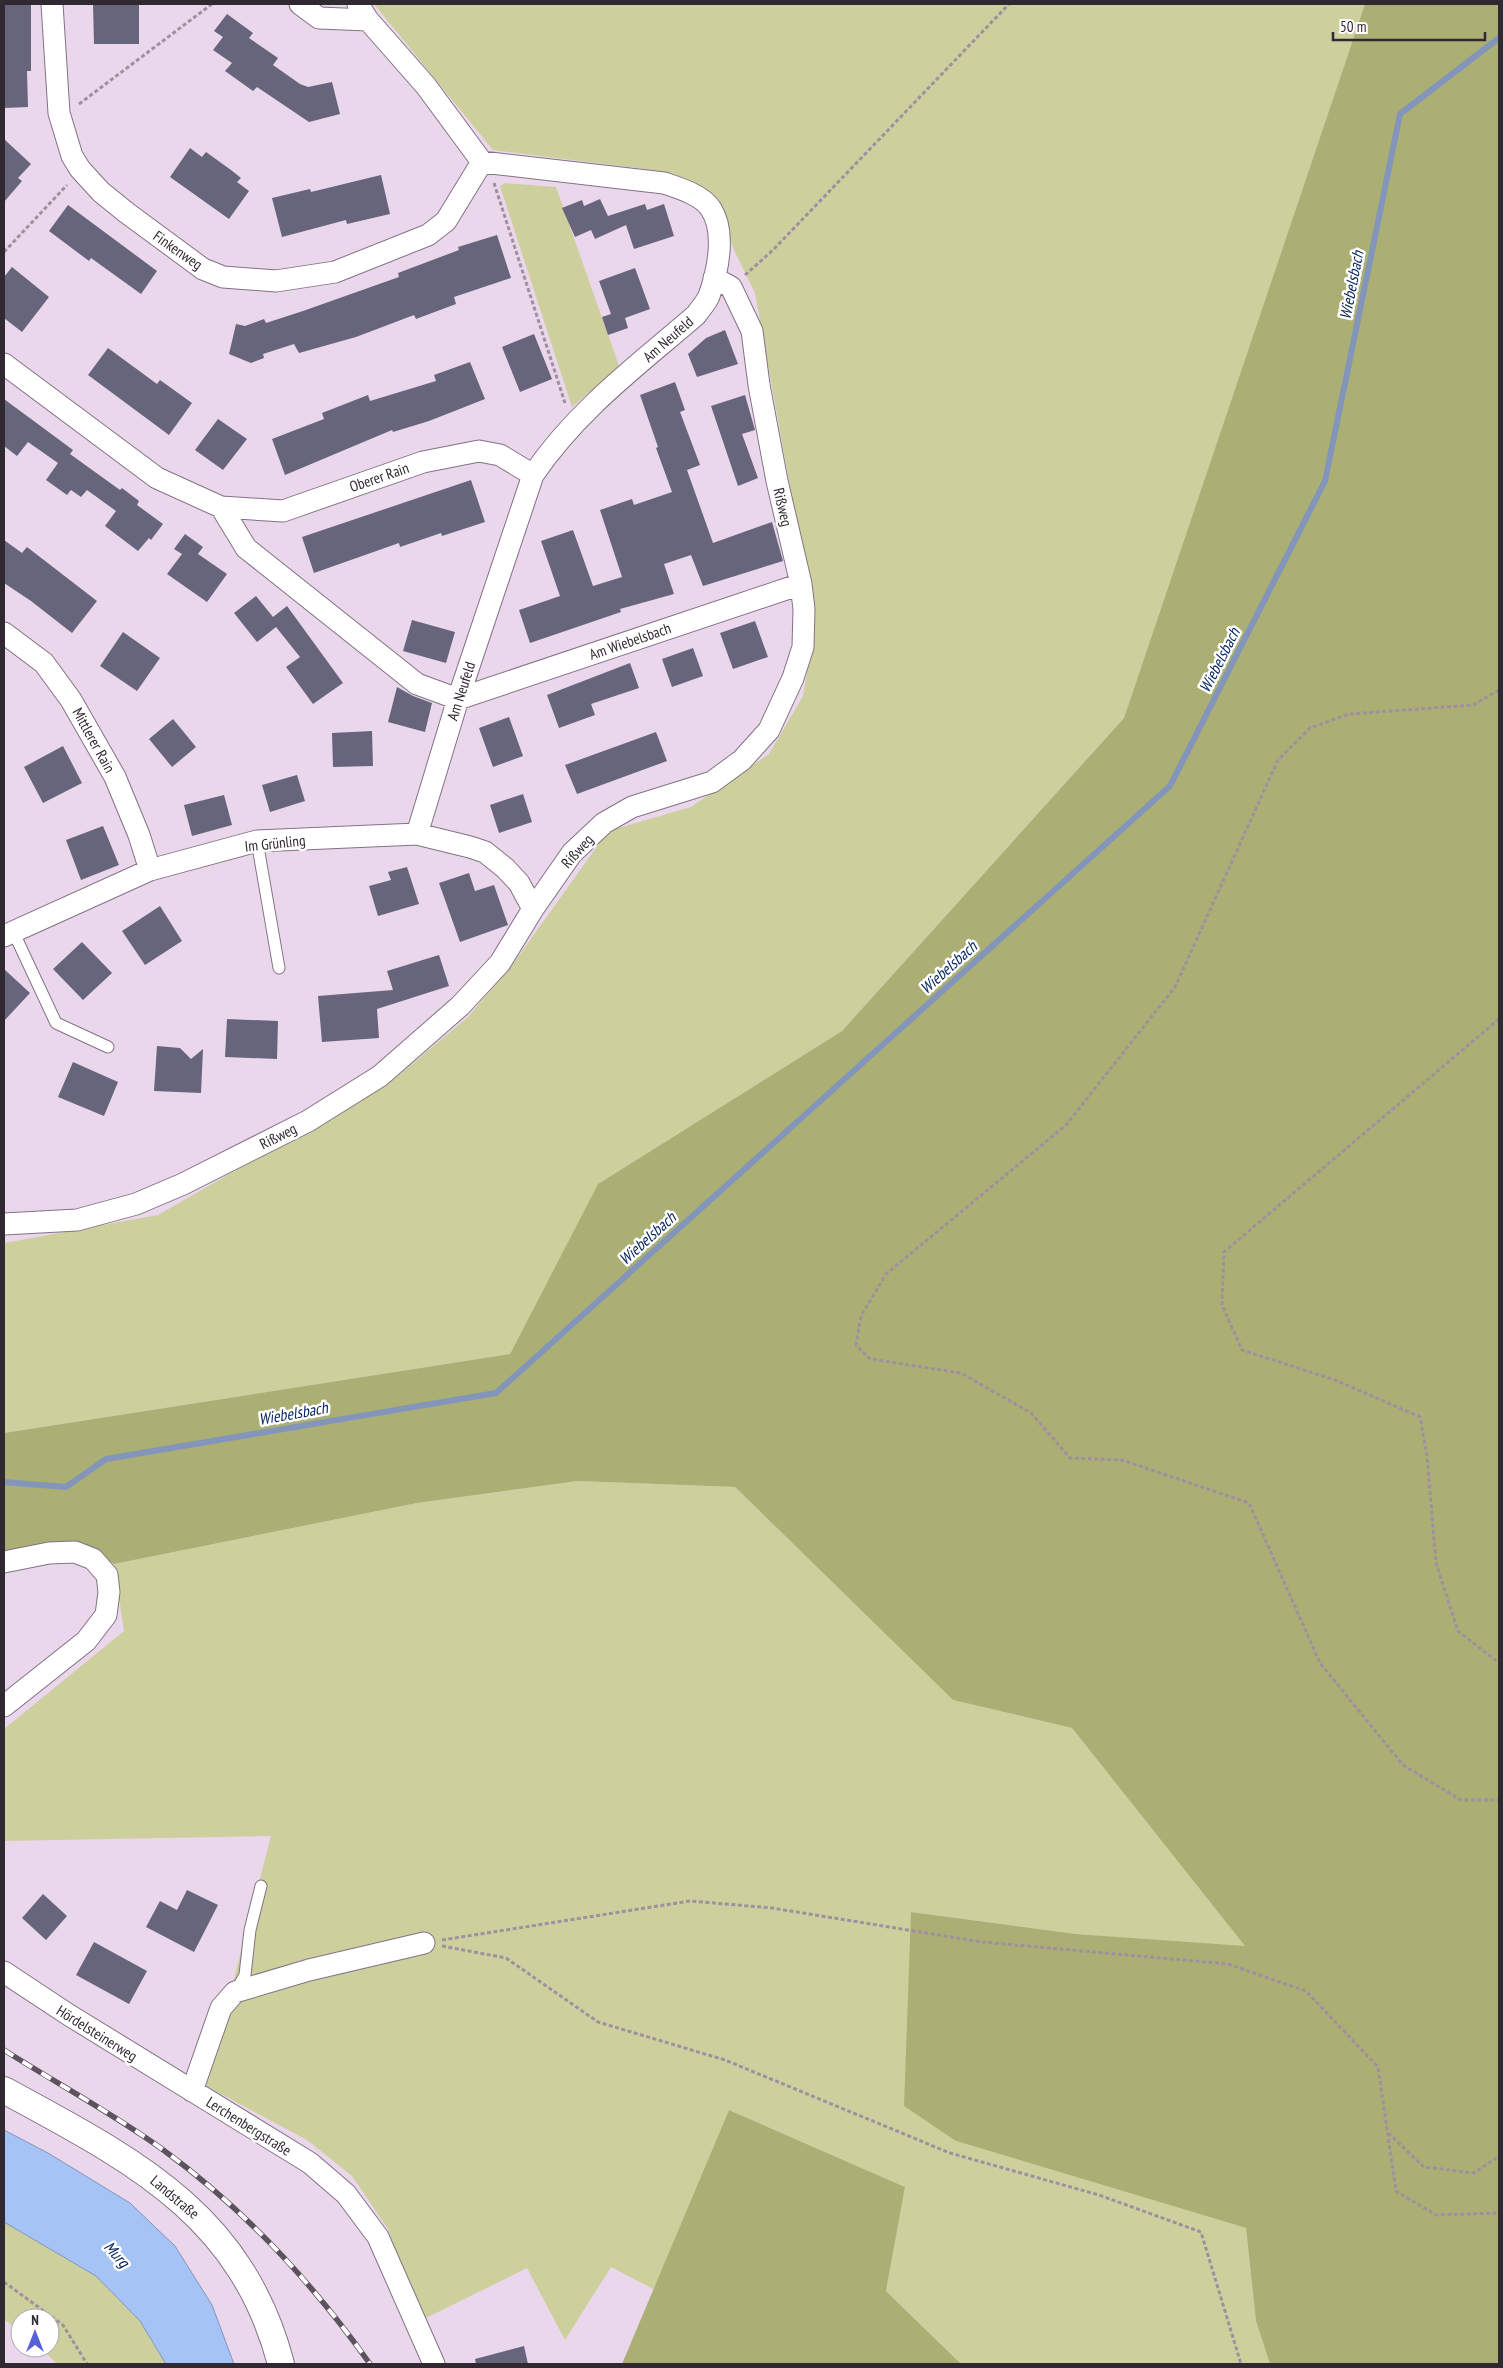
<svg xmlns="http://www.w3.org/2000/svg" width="1503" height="2368" font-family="'PT Sans Narrow',sans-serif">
	<rect width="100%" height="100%" fill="#ead7ec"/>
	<path fill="#cdd09d" d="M374 4H1365L1124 718 842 1031 598 1184 510 1354 4 1433V1243L158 1215 393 1080 468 1017 515 961 608 831 691 807 769 754 803 696 815 625 755 293 734 250 717 202 660 171 493 150Z
		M505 183 556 187 619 366 572 407 500 186Z
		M578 1481 735 1487 953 1700 1072 1728 1246 1947 1076 1934 911 1912 956 2141 1246 2228 1256 2321 1270 2364H961L886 2291 905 2187 729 2110 655 2290 611 2267 565 2340 527 2268 420 2321 388 2229 352 2176 307 2140 206 2086 271 1836 4 1841V1729L124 1631 114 1564 417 1503Z
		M4 2222 96 2276 140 2321 166 2364H57L41 2348H50V2318H20V2330L4 2320Z"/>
	<path fill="#acaf74" d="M1365 4H1499V2364H1270L1256 2321 1246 2228 956 2141 904 2106 911 1912 1076 1934 1245 1946 1072 1728 953 1700 735 1487 578 1481 417 1503 114 1564 77 1542 4 1556V1433L510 1354 598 1184 842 1031 1124 718Z
		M729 2110 905 2187 886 2291 961 2364H622Z"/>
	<path fill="#a6c3f6" stroke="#8395bb" d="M4 2130 48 2153 130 2203 175 2246 212 2305 234 2364H166L140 2321 96 2276 4 2222Z"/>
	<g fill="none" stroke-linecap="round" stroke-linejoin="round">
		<path stroke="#8395bb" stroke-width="6" d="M4 1482 66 1487 106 1459 496 1393 1170 786 1325 481 1400 114 1499 38"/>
	</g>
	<path fill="#66657b" d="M31 4V71H27L28 107 4 108V5Z
		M93 4H139V44H94Z
		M227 14 253 33 249 38 278 58 273 65 300 84 308 87 332 82 340 114 309 122 257 87 253 91 225 71 232 63 213 50 223 37 214 31Z
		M4 139 31 164 18 178 22 181 4 202Z
		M190 148 202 157 206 152 231 170 241 178 237 182 249 191 229 219 170 177Z
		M381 175 390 214 347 224 346 220 282 237 272 198 310 189 311 192Z
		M600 199 608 216 645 204 647 210 664 204 674 236 634 249 626 225 595 239 591 230 575 237 562 208 582 200 584 206Z
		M68 205 157 271 141 294 91 258 89 261 49 231Z
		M497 235 511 278 454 297 456 304 416 319 414 315 356 337 299 353 294 344 263 354 264 358 251 363 229 354 236 324 245 326 264 319 266 323 303 311 399 277 398 273 459 250 458 247Z
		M12 267 49 297 22 332 4 318V277Z
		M635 268 650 309 625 318 628 328 608 335 602 317 611 314 599 281Z
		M725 330 738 364 697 377 688 354 706 338Z
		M534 334 552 379 520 392 502 347Z
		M108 348 157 384 160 380 192 403 169 435 88 375Z
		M470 362 485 399 429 421 393 432 392 430 285 475 272 439 324 419 322 413 368 395 370 401 436 381 434 375Z
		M675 382 685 410 680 412 700 465 687 470 713 543 772 522 783 561 703 586 691 555 664 564 674 594 620 609 621 612 530 643 519 610 560 596 541 541 573 530 593 586 622 577 600 510 632 499 634 505 672 492 656 448 658 447 640 395Z
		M745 395 755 430 742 434 758 478 738 486 711 406Z
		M4 399 73 450 70 454 120 490 122 488 139 501 137 505 163 524 151 540 149 538 138 551 105 526 116 511 87 490 81 497 71 490 67 495 46 480 58 463 28 442 17 456 4 446Z
		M218 419 247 439 223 470 195 450Z
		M471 480 485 522 442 536 441 533 400 547 399 543 314 573 302 537Z
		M185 534 203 547 198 554 227 574 207 602 167 574 182 554 174 549Z
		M4 540 22 553 27 547 97 601 72 633 31 601 4 583Z
		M256 596 273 617 287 606 343 683 313 704 286 667 300 657 276 627 257 642 234 613Z
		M412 620 455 632 446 663 403 651Z
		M755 621 768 657 733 669 720 633Z
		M123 632 160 658 137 691 100 666Z
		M693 648 703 676 672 687 662 659Z
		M630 663 639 688 591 704 595 715 559 728 547 695Z
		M397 687 413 696 432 703 425 732 388 722Z
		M509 717 523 756 493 767 479 728Z
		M173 719 196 747 172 767 149 739Z
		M372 731 373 766 333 767 332 733Z
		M656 732 667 761 577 794 565 765Z
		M63 746 82 783 43 803 24 767Z
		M297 775 305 801 270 812 262 785Z
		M523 794 532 822 499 833 490 805Z
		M224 795 232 825 192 836 184 805Z
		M103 826 119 865 81 880 66 840Z
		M407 867 419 904 378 916 369 886 391 880 388 872Z
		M469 873 475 891 494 885 508 925 460 942 439 883Z
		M160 906 182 941 145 965 122 931Z
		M82 942 112 973 83 1000 53 969Z
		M439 955 449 986 377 1009 379 1038 322 1042 318 996 393 990 387 971Z
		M4 969 30 993 4 1021Z
		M227 1019 278 1021 277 1059 225 1057Z
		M157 1046 180 1048 191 1059 203 1049 201 1093 154 1091Z
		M73 1062 118 1082 104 1116 58 1097Z
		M187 1890 218 1905 194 1952 146 1927 160 1901 177 1910Z
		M43 1894 67 1916 46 1940 22 1918Z
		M94 1942 147 1971 129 2004 76 1975Z
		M524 2346 528 2364H476L475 2359Z"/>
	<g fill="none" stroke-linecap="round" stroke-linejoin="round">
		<defs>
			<path id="service" d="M257 841 279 968
				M13 931 56 1023 108 1047
				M236 1991 245 1975 250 1930 261 1886"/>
			<path id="minor" d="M52 4 59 113 72 156 80 169 101 192 127 213 203 269 223 277 276 281 335 272 428 235 446 221 482 162
				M300 4 319 18 368 20
				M358 4 368 20 426 86 482 162 664 183C679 188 702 195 711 209 726 232 718 271 709 296 706 303 700 309 696 315 637 366 577 410 533 475L458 699 417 834
				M4 364 157 478 221 507 283 511 423 462 479 451 500 455 533 475
				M221 507 246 548 417 684 458 699 801 584
				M4 633 44 663 71 700 115 777 139 835 150 870
				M4 936 150 870 257 841 417 834 470 847 485 852 505 868 519 883 533 909
				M4 1224 77 1220 136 1204 183 1184 308 1121 380 1076 460 1006 500 963 533 909 572 853 604 823 632 807 712 782 742 760 769 730 793 678 803 647 804 609 801 584 777 481 759 385 752 331 731 287 714 278
				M4 1562 49 1553 75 1552 93 1559 107 1575 109 1592 106 1615 86 1641 4 1706
				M4 1972 69 2015 310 2163 346 2194 378 2237 434 2364
				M192 2091 221 2008 235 1992 309 1970 424 1943"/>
			<path id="tertiary" d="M4 2090C130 2159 241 2212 281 2364"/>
		</defs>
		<use href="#service" stroke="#827284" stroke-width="13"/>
		<use href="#minor" stroke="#827284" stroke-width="23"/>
		<use href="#tertiary" stroke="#827284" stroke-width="28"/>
		<path stroke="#9f90a0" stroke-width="3" stroke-dasharray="4 2.5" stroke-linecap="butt" d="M79 104 212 4
			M494 183 565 403
			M4 252 67 185
			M745 275 773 250 1009 4
			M1499 690 1473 705 1349 714 1310 728 1278 760 1175 987 1066 1125 886 1274 861 1316 856 1345 870 1359 961 1373 1031 1413 1070 1458 1122 1460 1249 1503 1320 1663 1403 1765 1461 1800H1499
			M1499 1019 1224 1252 1222 1305 1242 1350 1335 1380 1420 1417 1427 1456 1436 1563 1458 1631 1499 1663
			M442 1940 690 1901 772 1908 982 1942 1228 1964 1306 1991 1378 2067 1396 2191 1436 2215 1499 2213
			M442 1946 506 1958 598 2022 725 2060 950 2153 1099 2195 1201 2232 1241 2364
			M1388 2133 1424 2167 1474 2173 1499 2156
			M4 2282 63 2325 87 2364"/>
		<use href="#service" stroke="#fff" stroke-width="11"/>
		<use href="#minor" stroke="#fff" stroke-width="21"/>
		<use href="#tertiary" stroke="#fff" stroke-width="26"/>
		<defs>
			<path id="rail" d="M4 2050C56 2083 112 2113 162 2149 243 2208 312 2282 370 2364"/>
		</defs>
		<use href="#rail" stroke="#5d535e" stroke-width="5.5"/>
		<use href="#rail" stroke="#fff" stroke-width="4" stroke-dasharray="11" stroke-linecap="butt"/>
	</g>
	<g text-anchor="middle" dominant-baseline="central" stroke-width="5" stroke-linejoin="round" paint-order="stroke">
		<g font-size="15" fill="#302931" stroke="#fff">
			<text transform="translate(178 250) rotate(35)">Finkenweg</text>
			<text transform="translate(668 339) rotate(-41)">Am Neufeld</text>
			<text transform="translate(379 477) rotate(-19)">Oberer Rain</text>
			<text transform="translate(783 507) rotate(77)">Rißweg</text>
			<text transform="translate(630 641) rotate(-19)">Am Wiebelsbach</text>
			<text transform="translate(461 691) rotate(-72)">Am Neufeld</text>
			<text transform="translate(94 740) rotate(61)">Mittlerer Rain</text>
			<text transform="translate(275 843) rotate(-6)">Im Grünling</text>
			<text transform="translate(577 851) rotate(-48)">Rißweg</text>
			<text transform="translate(278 1136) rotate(-27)">Rißweg</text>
			<text transform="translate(97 2033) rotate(32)">Hördelsteinerweg</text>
			<text transform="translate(249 2126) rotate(32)">Lerchenbergstraße</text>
			<text transform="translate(175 2197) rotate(40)">Landstraße</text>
		</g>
		<g font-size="16" font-style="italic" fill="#092862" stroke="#fff">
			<text transform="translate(1351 285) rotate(-79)">Wiebelsbach</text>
			<text transform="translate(1219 660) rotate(-63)">Wiebelsbach</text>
			<text transform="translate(948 967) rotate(-42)">Wiebelsbach</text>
			<text transform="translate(647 1238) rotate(-42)">Wiebelsbach</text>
			<text transform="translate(293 1413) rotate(-10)">Wiebelsbach</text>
			<text transform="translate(117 2254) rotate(48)">Murg</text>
		</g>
	</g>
	<rect width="1503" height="2368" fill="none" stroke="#302931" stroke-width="10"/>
	<g transform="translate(35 2333)"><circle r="24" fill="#ffffff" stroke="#aca9ad"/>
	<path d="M0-4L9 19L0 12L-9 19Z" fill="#5761d8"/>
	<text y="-8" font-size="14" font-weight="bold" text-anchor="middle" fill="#302931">N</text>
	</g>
	<path d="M1333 32v8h152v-8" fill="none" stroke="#302931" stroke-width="2.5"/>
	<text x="1340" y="32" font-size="15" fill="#302931" stroke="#ffffff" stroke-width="4" paint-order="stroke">50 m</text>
</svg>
